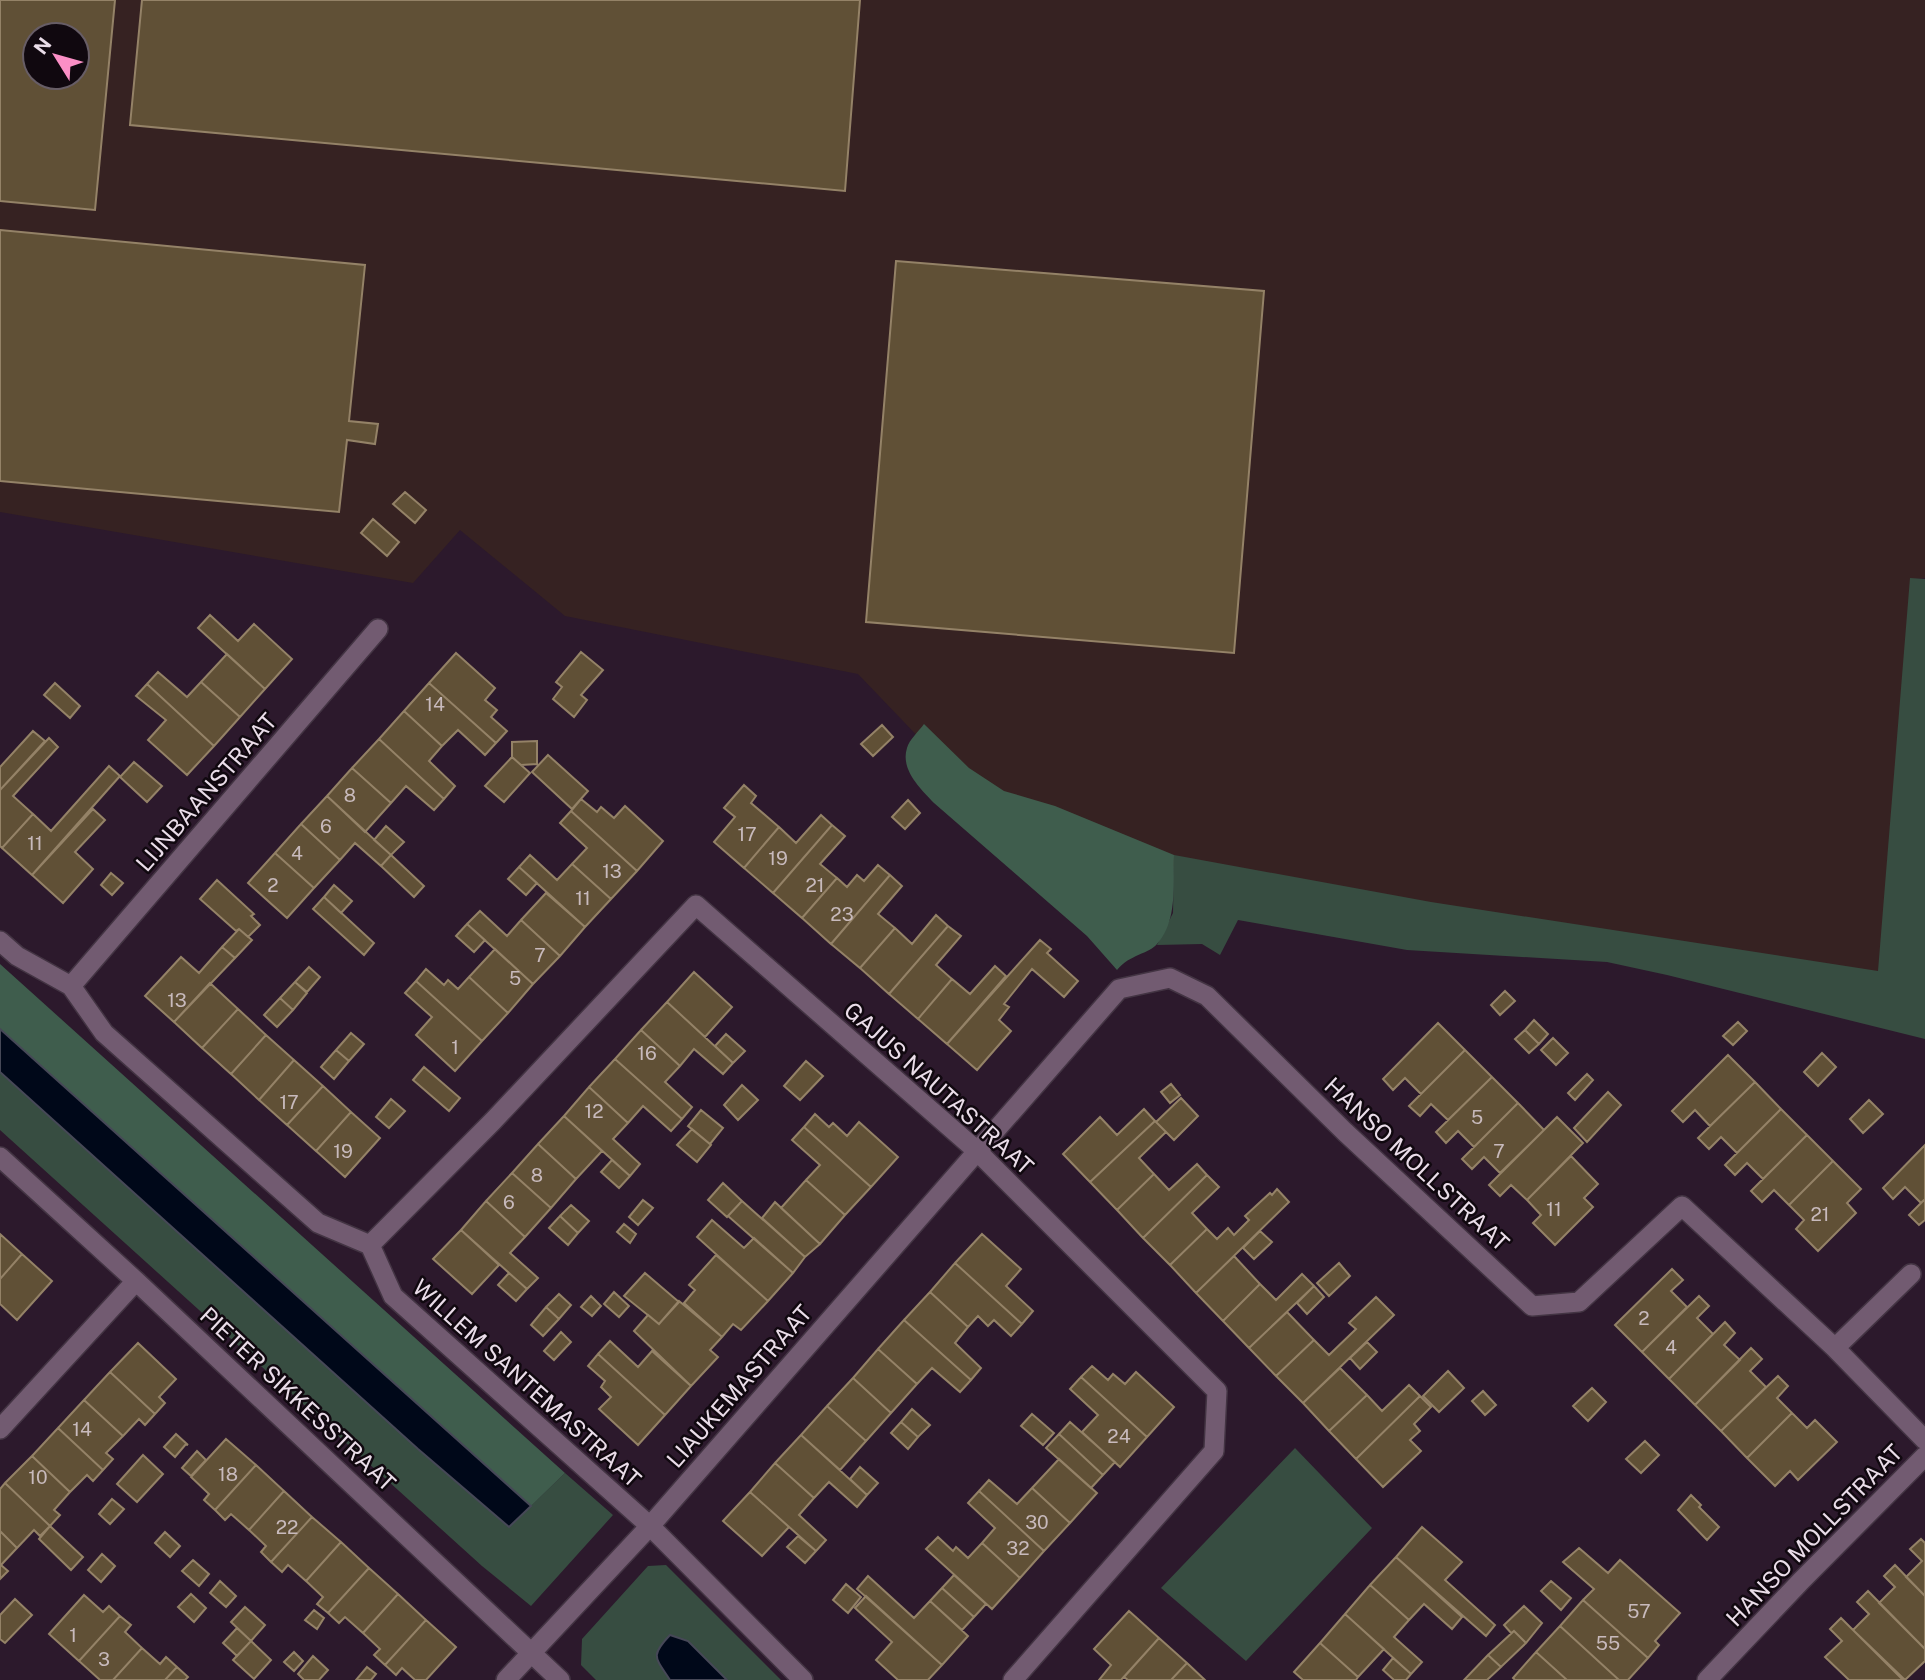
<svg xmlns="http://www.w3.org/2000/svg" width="1925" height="1680" font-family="'Public Sans',sans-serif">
	<rect width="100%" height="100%" fill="#2c192c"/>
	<path fill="#362222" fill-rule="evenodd" d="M0 0H1925V578L1914 579 1881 987 1204 882 949 769 858 674 565 616 460 530 413 583 0 512ZM35 35H77V77H35Z"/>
	<path fill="#374d41" d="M1910 578 1925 579V1039L1667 975 1607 962 1407 950 1238 920 1220 955 1202 944 1157 945 1173 913 1174 855 1431 902 1878 971Z
		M0 1072 418 1449 509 1527 565 1473 613 1515 531 1606 482 1566 0 1130Z
		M1295 1448 1372 1528 1246 1661 1161 1588Z
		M666 1565 781 1680H727L688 1641 670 1635C650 1656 655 1657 670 1680H596L581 1665 582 1639 648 1566Z"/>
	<path fill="#3f5d4d" d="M924 724 969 768 1004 791 1055 806 1174 855C1173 883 1178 921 1157 944 1149 954 1130 954 1117 970L1087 936 934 803C921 789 900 770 907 748 909 740 919 731 924 724Z
		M0 964 565 1473 531 1506 0 1029Z"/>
	<path fill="#000819" stroke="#464857" stroke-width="2" d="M0 1029 531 1506 509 1527 418 1449 0 1072Z
		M670 1635 688 1641 727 1680H670C655 1657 650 1656 670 1635Z"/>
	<path fill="#605036" stroke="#948267" stroke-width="2" fill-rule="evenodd" d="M0 0H115L95 210 0 201ZM35 35H77V77H35Z
		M142 0H860L845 191 130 125Z
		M0 230 365 265 349 421 378 424 375 444 347 440 339 512 0 481Z
		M896 261 1264 291 1234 653 866 622Z
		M405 492 426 510 415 523 393 504Z
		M373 519 399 542 387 556 361 533Z
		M210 615 238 641 254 624 292 659 265 689 198 628Z
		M581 652 603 670 581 695 587 700 574 717 553 699 562 687 556 682Z
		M456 653 495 688 485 700 497 710 491 717 507 731 496 743 429 683Z
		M227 654 265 689 240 717 201 682Z
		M158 672 187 697 201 682 240 717 214 746 147 684Z
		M55 683 80 706 70 718 44 695Z
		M429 683 496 743 485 755 458 730 442 746 404 711Z
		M147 684 214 746 187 775 148 740 166 720 136 696Z
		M404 711 442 746 429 761 455 786 444 799 379 739Z
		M882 725 893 737 873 756 861 744Z
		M33 731 45 741 0 790V767Z
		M49 738 58 747 13 796 33 814 2 848 0 846V790Z
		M379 739 444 799 434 810 406 786 391 803 352 768Z
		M537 741V764L521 765 512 757V742Z
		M548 755 588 791 572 809 532 772Z
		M512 757 530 773 504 802 485 786Z
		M134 762 162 786 147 802 120 777Z
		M109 766 120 776 32 875 2 848 33 814 51 831Z
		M352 768 391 803 365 832 327 796Z
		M744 785 756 796 751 803 779 827 744 868 714 842 735 817 724 808Z
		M327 796 391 855 381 866 355 843 340 860 301 824Z
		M581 799 597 812 601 807 614 818 625 806 663 841 637 871 571 811Z
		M908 800 920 813 905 829 892 817Z
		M93 809 105 820 75 852 93 869 63 903 32 875Z
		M571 811 637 871 611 899 572 864 587 848 560 823Z
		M821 815 832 825 773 893 744 868 779 827 796 843Z
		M301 824 340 860 314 888 275 853Z
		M832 825 845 836 820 864 837 878 802 918 773 893Z
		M386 826 404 842 391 855 374 840Z
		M275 853 314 888 287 918 248 883Z
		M391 855 424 886 414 897 381 866Z
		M530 855 557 880 572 864 611 899 585 927 519 867Z
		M878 865 890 875 831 944 802 918 837 878 847 887 857 875 864 881Z
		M519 867 537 883 526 895 508 879Z
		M111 873 123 883 112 895 101 885Z
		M890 875 902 886 878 914 895 928 860 968 831 944Z
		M217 880 254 914 251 916 260 925 248 937 239 929 236 931 200 899Z
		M334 885 352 901 341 913 324 897Z
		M546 893 585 927 560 956 521 920Z
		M324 897 374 943 364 955 313 909Z
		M480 911 507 936 521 920 560 956 533 984 467 924Z
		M936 915 948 926 889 994 860 968 895 928 912 944Z
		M467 924 485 940 474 952 456 936Z
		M948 926 961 936 936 965 952 979 918 1019 889 994Z
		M239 929 252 940 235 958 222 947Z
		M1040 940 1051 949 1047 953 1078 981 1064 997 1032 969 1004 1004 1009 1007 999 1020 1011 1031 977 1070 947 1044Z
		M222 947 235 958 174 1022 145 996 181 957 199 973Z
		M495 949 533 984 508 1013 469 977Z
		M995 966 1006 976 947 1044 918 1019 952 979 970 994Z
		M309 967 320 977 307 992 295 982Z
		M426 969 444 985 448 980 458 989 469 977 508 1013 482 1041 416 981Z
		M694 972 732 1007 705 1037 667 1002Z
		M416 981 482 1041 455 1071 416 1035 432 1017 405 993Z
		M295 982 307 993 293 1010 280 998Z
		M210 983 238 1009 202 1048 174 1022Z
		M1505 991 1515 1001 1500 1015 1491 1005Z
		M280 998 293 1010 277 1027 264 1015Z
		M667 1002 733 1063 723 1074 694 1049 680 1066 641 1030Z
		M238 1009 266 1035 231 1074 202 1048Z
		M1534 1020 1548 1034 1539 1044 1525 1030Z
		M1738 1022 1747 1031 1733 1045 1723 1036Z
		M1438 1023 1465 1050 1421 1094 1405 1078 1393 1090 1383 1079Z
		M641 1030 680 1066 665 1082 692 1107 682 1119 615 1059Z
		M1525 1030 1539 1044 1529 1053 1515 1039Z
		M351 1033 364 1044 349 1061 336 1050Z
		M726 1034 745 1051 733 1063 715 1046Z
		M266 1035 294 1060 259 1100 231 1074Z
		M1553 1038 1568 1053 1556 1065 1541 1050Z
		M336 1050 349 1061 334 1079 321 1067Z
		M1465 1050 1492 1077 1448 1120 1431 1104 1420 1116 1409 1106Z
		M1822 1053 1836 1067 1818 1086 1804 1072Z
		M1728 1055 1755 1082 1710 1126 1695 1110 1683 1122 1672 1111Z
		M615 1059 682 1119 671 1131 643 1106 628 1123 589 1087Z
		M294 1060 323 1086 287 1125 259 1100Z
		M806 1061 823 1076 800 1100 784 1086Z
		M424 1067 460 1098 449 1111 413 1080Z
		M1587 1074 1593 1080 1575 1100 1568 1093Z
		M1492 1077 1518 1103 1474 1147 1458 1131 1446 1143 1436 1132Z
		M1755 1082 1781 1109 1737 1153 1721 1137 1709 1149 1698 1138Z
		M1171 1084 1180 1095 1170 1103 1161 1092Z
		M742 1085 758 1100 738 1120 724 1105Z
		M323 1086 351 1112 316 1151 287 1125Z
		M589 1087 628 1123 613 1139 640 1164 630 1176 564 1116Z
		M1608 1092 1621 1105 1587 1142 1574 1128Z
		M1181 1098 1198 1116 1174 1140 1156 1122Z
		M391 1099 405 1111 389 1128 376 1117Z
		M1869 1100 1883 1114 1863 1133 1850 1119Z
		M1518 1103 1544 1130 1500 1173 1484 1157 1472 1169 1462 1159Z
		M1144 1109 1155 1121 1090 1182 1063 1154 1100 1117 1117 1135Z
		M1781 1109 1807 1135 1763 1179 1747 1163 1735 1175 1725 1165Z
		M701 1110 723 1128 710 1144 688 1126Z
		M351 1112 380 1138 345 1177 316 1151Z
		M815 1114 829 1127 833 1123 847 1136 859 1122 898 1157 871 1187 804 1127Z
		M564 1116 602 1151 576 1179 538 1144Z
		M1557 1117 1583 1143 1527 1200 1511 1185 1500 1196 1489 1185Z
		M1155 1121 1166 1132 1139 1158 1154 1174 1117 1210 1090 1182Z
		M804 1127 871 1187 845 1215 806 1180 820 1165 792 1140Z
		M692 1129 711 1145 697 1162 677 1145Z
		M1807 1135 1833 1161 1789 1205 1774 1190 1762 1202 1751 1191Z
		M538 1144 576 1179 551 1208 512 1173Z
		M1925 1145V1199L1921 1203 1905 1187 1893 1199 1883 1188Z
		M1571 1156 1598 1184 1584 1198 1593 1207 1555 1245 1533 1223 1541 1215 1527 1200Z
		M612 1160 630 1176 619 1188 601 1172Z
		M1833 1161 1861 1189 1847 1203 1856 1213 1818 1251 1796 1229 1804 1220 1789 1205Z
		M1197 1164 1207 1175 1143 1238 1117 1210 1154 1174 1169 1190Z
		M512 1173 551 1208 525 1237 486 1201Z
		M1207 1175 1219 1187 1192 1213 1207 1229 1170 1265 1143 1238Z
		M806 1180 845 1215 820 1244 781 1208Z
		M723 1183 742 1201 727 1217 708 1200Z
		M1277 1189 1289 1202 1196 1293 1170 1265 1207 1229 1217 1239 1228 1228 1234 1235 1249 1220 1245 1216 1270 1193 1272 1195Z
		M1925 1199V1220L1919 1225 1909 1215Z
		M643 1200 653 1208 638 1225 629 1217Z
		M486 1201 525 1237 510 1253 538 1278 527 1289 461 1230Z
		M742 1201 805 1257 793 1273 728 1216Z
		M775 1202 820 1244 805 1257 762 1218Z
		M571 1205 589 1221 578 1233 560 1216Z
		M560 1216 578 1233 568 1245 549 1228Z
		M712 1220 744 1248 754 1238 793 1273 768 1301 697 1237Z
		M624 1224 636 1234 630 1243 617 1232Z
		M461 1230 499 1265 472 1294 433 1259Z
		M1260 1231 1272 1242 1254 1259 1243 1248Z
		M0 1234 22 1254 0 1279Z
		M982 1234 1021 1269 1006 1286 1033 1311 1022 1324 955 1263Z
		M22 1254 52 1281 17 1320 0 1304V1279Z
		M716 1255 768 1301 741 1330 733 1324 722 1337 684 1303 695 1290 689 1285Z
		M1234 1256 1260 1284 1223 1321 1196 1293Z
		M955 1263 1022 1324 1011 1336 994 1320 988 1326 978 1316 968 1327 930 1292Z
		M1339 1263 1350 1276 1329 1296 1317 1283Z
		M1672 1269 1683 1280 1671 1291 1687 1307 1642 1352 1615 1325Z
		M509 1273 527 1289 516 1301 498 1285Z
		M645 1273 679 1302 659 1324 624 1296Z
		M1302 1274 1314 1286 1249 1348 1223 1321 1260 1284 1276 1300Z
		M1314 1286 1324 1297 1307 1314 1297 1303Z
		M614 1292 629 1306 619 1317 604 1304Z
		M930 1292 968 1327 955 1343 981 1368 971 1380 904 1320Z
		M559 1294 571 1305 559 1319 546 1307Z
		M591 1296 601 1306 592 1316 581 1307Z
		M1699 1296 1709 1306 1697 1318 1713 1334 1669 1379 1642 1352Z
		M1376 1297 1394 1315 1303 1403 1276 1376 1314 1340 1329 1355 1356 1329 1349 1323Z
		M679 1301 722 1337 710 1350 718 1357 691 1386 634 1331 648 1315 659 1324Z
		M546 1307 559 1319 543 1336 531 1325Z
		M1287 1312 1314 1340 1276 1376 1249 1348Z
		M904 1320 971 1380 960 1392 932 1368 917 1384 878 1349Z
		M1725 1322 1735 1333 1724 1345 1740 1360 1695 1405 1669 1379Z
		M561 1332 571 1342 554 1360 544 1351Z
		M610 1341 638 1367 652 1351 691 1386 665 1415 598 1354Z
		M1367 1342 1377 1352 1360 1369 1350 1358Z
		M138 1343 176 1379 159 1397 165 1403 155 1414 110 1372Z
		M1751 1348 1762 1359 1750 1371 1766 1387 1721 1431 1695 1405Z
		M878 1349 917 1384 891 1413 853 1378Z
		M598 1354 665 1415 638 1445 599 1409 611 1397 601 1387 605 1381 588 1366Z
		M1092 1366 1108 1380 1113 1374 1125 1384 1136 1372 1174 1407 1147 1437 1081 1377Z
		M1340 1368 1367 1395 1329 1431 1303 1403Z
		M1448 1371 1464 1388 1439 1412 1423 1396Z
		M110 1372 155 1414 145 1425 139 1419 123 1436 84 1400Z
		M1778 1376 1788 1386 1777 1398 1792 1413 1747 1458 1721 1431Z
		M1081 1377 1147 1437 1120 1467 1082 1432 1098 1415 1070 1389Z
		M853 1378 891 1413 866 1441 827 1406Z
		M1409 1385 1420 1396 1356 1459 1329 1431 1367 1395 1382 1411Z
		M1592 1388 1606 1402 1588 1421 1573 1406Z
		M1483 1391 1496 1405 1485 1415 1472 1401Z
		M1420 1396 1431 1407 1414 1424 1420 1431 1410 1440 1421 1451 1383 1487 1356 1459Z
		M84 1400 123 1436 106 1453 113 1459 103 1470 58 1428Z
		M827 1406 866 1441 840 1470 801 1435Z
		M912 1409 930 1425 918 1437 901 1422Z
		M1792 1413 1807 1428 1815 1420 1837 1442 1798 1480 1790 1471 1775 1486 1747 1458Z
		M1032 1414 1054 1433 1043 1445 1021 1426Z
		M901 1422 918 1437 908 1449 891 1433Z
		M1070 1422 1115 1462 1103 1475 1059 1434Z
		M58 1428 103 1470 93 1481 87 1475 70 1492 32 1456Z
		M176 1434 188 1445 186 1444 175 1457 164 1447Z
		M1059 1434 1103 1475 1091 1488 1046 1448Z
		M801 1435 867 1495 857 1507 829 1482 814 1498 775 1463Z
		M226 1439 256 1465 215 1510 204 1500 209 1494 191 1477Z
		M1645 1441 1659 1455 1641 1473 1626 1459Z
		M197 1451 206 1460 191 1476 182 1468Z
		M143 1455 163 1474 137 1502 117 1484Z
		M32 1456 70 1492 54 1510 60 1515 50 1526 5 1483Z
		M1059 1459 1097 1493 1070 1523 1032 1488Z
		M775 1463 814 1498 799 1515 826 1540 816 1551 750 1492Z
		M256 1465 284 1491 249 1530 231 1514 225 1520 215 1510Z
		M860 1467 878 1483 867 1495 850 1479Z
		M989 1480 1017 1504 1032 1488 1070 1523 1044 1551 979 1491Z
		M5 1483 50 1526 40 1536 34 1530 17 1548 0 1531V1489Z
		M284 1491 312 1517 271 1562 261 1552 266 1546 249 1530Z
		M979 1491 1044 1551 1020 1578 982 1543 995 1528 968 1503Z
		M750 1492 789 1527 762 1556 723 1521Z
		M1691 1495 1701 1505 1699 1507 1719 1527 1707 1540 1678 1510Z
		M112 1499 124 1509 110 1524 99 1514Z
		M312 1517 341 1542 306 1581 288 1565 282 1572 271 1562Z
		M50 1526 83 1557 71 1570 39 1539Z
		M1422 1527 1462 1562 1445 1580 1495 1625 1486 1636 1396 1557Z
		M0 1531 17 1548 1 1565 8 1571 0 1579Z
		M165 1532 180 1546 170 1557 155 1543Z
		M798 1536 816 1551 805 1563 787 1547Z
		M938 1537 953 1551 956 1547 968 1558 982 1543 1020 1578 992 1609 926 1549Z
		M1921 1539 1925 1543V1596L1906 1577 1922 1561 1910 1549Z
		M341 1542 369 1568 328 1613 317 1604 323 1597 306 1581Z
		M1579 1548 1608 1573 1620 1560 1680 1613 1655 1641 1659 1645 1648 1658 1583 1600 1594 1589 1563 1562Z
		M102 1554 115 1566 101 1582 88 1570Z
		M1396 1557 1462 1617 1452 1629 1424 1604 1409 1620 1370 1585Z
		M193 1560 209 1574 199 1586 182 1571Z
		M1895 1565 1925 1596V1649L1879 1603 1895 1587 1884 1576Z
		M369 1568 398 1594 363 1633 345 1617 339 1623 328 1613Z
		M954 1575 986 1604 974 1617 942 1588Z
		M868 1576 914 1618 930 1601 968 1636 942 1665 857 1589Z
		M220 1581 236 1596 226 1607 210 1593Z
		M1551 1581 1571 1598 1561 1610 1541 1591Z
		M846 1584 861 1597 848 1613 833 1600Z
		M1370 1585 1409 1620 1394 1637 1422 1662 1411 1674 1345 1614Z
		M942 1588 974 1617 962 1630 930 1601Z
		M1868 1591 1925 1649V1661L1905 1680 1853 1630 1869 1614 1857 1602Z
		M191 1594 206 1608 194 1622 178 1607Z
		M398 1594 426 1620 385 1665 374 1655 380 1649 363 1633Z
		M84 1595 103 1612 109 1606 120 1616 79 1661 49 1634Z
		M866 1596 942 1665 928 1680H898L876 1660 892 1642 855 1608Z
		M15 1599 32 1615 5 1643 0 1639V1615Z
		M1583 1600 1648 1658 1628 1680H1619L1560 1626Z
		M1524 1606 1542 1623 1526 1643 1514 1631 1511 1633 1504 1625Z
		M245 1607 265 1625 251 1641 231 1622Z
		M314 1610 324 1618 317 1629 305 1620Z
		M1129 1611 1159 1638 1121 1680H1099L1111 1665 1094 1649Z
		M1345 1614 1384 1649 1358 1677 1320 1643Z
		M120 1616 131 1625 125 1632 142 1648 113 1680H100L79 1661Z
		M1841 1618 1903 1680H1849L1825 1657 1842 1641 1830 1629Z
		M426 1620 456 1647 426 1680H415L402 1668 396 1675 385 1665Z
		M1560 1626 1619 1680H1567L1536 1652Z
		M237 1628 251 1641 237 1656 223 1643Z
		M1514 1631 1526 1643 1501 1667 1488 1655Z
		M1159 1638 1187 1663 1171 1680H1128L1124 1677Z
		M251 1641 271 1660 254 1679 233 1660Z
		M1320 1643 1358 1677 1356 1680H1303L1294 1672Z
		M142 1648 160 1664 166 1657 177 1667 165 1680H113Z
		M294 1652 303 1661 294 1671 284 1662Z
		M1536 1652 1567 1680H1515L1513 1678Z
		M1488 1655 1501 1667 1487 1680H1464Z
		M313 1656 328 1670 319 1680H304L298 1674Z
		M1393 1658 1411 1674 1406 1680H1394L1383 1670Z
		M1187 1663 1205 1680H1171Z
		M177 1667 188 1677 185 1680H165Z
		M367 1667 376 1674 371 1680H356Z"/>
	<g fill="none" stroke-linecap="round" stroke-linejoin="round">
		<defs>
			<path id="minor" d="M0 941 17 956 71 986 104 1033 318 1223 370 1245 393 1296 650 1526 803 1680
				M71 986 378 629
				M0 1157 136 1281 560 1680
				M370 1245 493 1121 696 905 976 1150 1217 1391 1214 1451 1013 1680
				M1835 1348 1911 1274
				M0 1429 136 1281
				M506 1680 650 1526 1119 989 1170 978 1207 996 1345 1132 1532 1306 1579 1302 1682 1206 1835 1348 1925 1440
				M1707 1680 1801 1581 1925 1456"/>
		</defs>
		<use href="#minor" stroke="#433443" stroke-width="22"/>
		<use href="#minor" stroke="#725b71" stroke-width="19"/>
	</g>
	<g text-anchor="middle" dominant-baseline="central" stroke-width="5" stroke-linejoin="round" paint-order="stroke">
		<g font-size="19" fill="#c8babc">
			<text x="435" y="704">14</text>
			<text x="350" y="795">8</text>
			<text x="326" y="826">6</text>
			<text x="747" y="834">17</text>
			<text x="35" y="843">11</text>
			<text x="297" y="853">4</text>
			<text x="778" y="858">19</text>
			<text x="612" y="871">13</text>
			<text x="273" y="885">2</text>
			<text x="815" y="885">21</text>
			<text x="583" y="898">11</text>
			<text x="842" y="914">23</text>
			<text x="540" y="955">7</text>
			<text x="515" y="978">5</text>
			<text x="177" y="1000">13</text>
			<text x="455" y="1047">1</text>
			<text x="647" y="1053">16</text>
			<text x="289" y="1102">17</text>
			<text x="594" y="1111">12</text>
			<text x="1477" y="1117">5</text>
			<text x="343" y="1151">19</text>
			<text x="1499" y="1151">7</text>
			<text x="537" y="1175">8</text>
			<text x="509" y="1202">6</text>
			<text x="1554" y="1209">11</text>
			<text x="1820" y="1214">21</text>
			<text x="1644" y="1318">2</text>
			<text x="1671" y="1347">4</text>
			<text x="82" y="1429">14</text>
			<text x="1119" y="1436">24</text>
			<text x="228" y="1474">18</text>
			<text x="38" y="1477">10</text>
			<text x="1037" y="1522">30</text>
			<text x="287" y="1527">22</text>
			<text x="1018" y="1548">32</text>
			<text x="1639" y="1611">57</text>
			<text x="73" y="1635">1</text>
			<text x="1608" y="1643">55</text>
			<text x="104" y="1659">3</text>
		</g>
		<g font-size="23" fill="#eadde9" stroke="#10080f">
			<text transform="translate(206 792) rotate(-49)">LIJNBAANSTRAAT</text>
			<text transform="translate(939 1088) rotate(42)">GAJUS NAUTASTRAAT</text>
			<text transform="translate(1417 1164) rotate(43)">HANSO MOLLSTRAAT</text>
			<text transform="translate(527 1383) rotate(42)">WILLEM SANTEMASTRAAT</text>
			<text transform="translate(739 1386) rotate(-49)">LIAUKEMASTRAAT</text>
			<text transform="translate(298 1399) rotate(43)">PIETER SIKKESSTRAAT</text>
			<text transform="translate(1814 1535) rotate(-46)">HANSO MOLLSTRAAT</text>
		</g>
	</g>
	<g transform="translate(56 56) rotate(307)"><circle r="33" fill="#10080f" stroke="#675d66" stroke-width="2"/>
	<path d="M0-5L12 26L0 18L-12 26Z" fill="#fb8fc6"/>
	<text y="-10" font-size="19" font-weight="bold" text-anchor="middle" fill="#eadde9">N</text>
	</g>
</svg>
